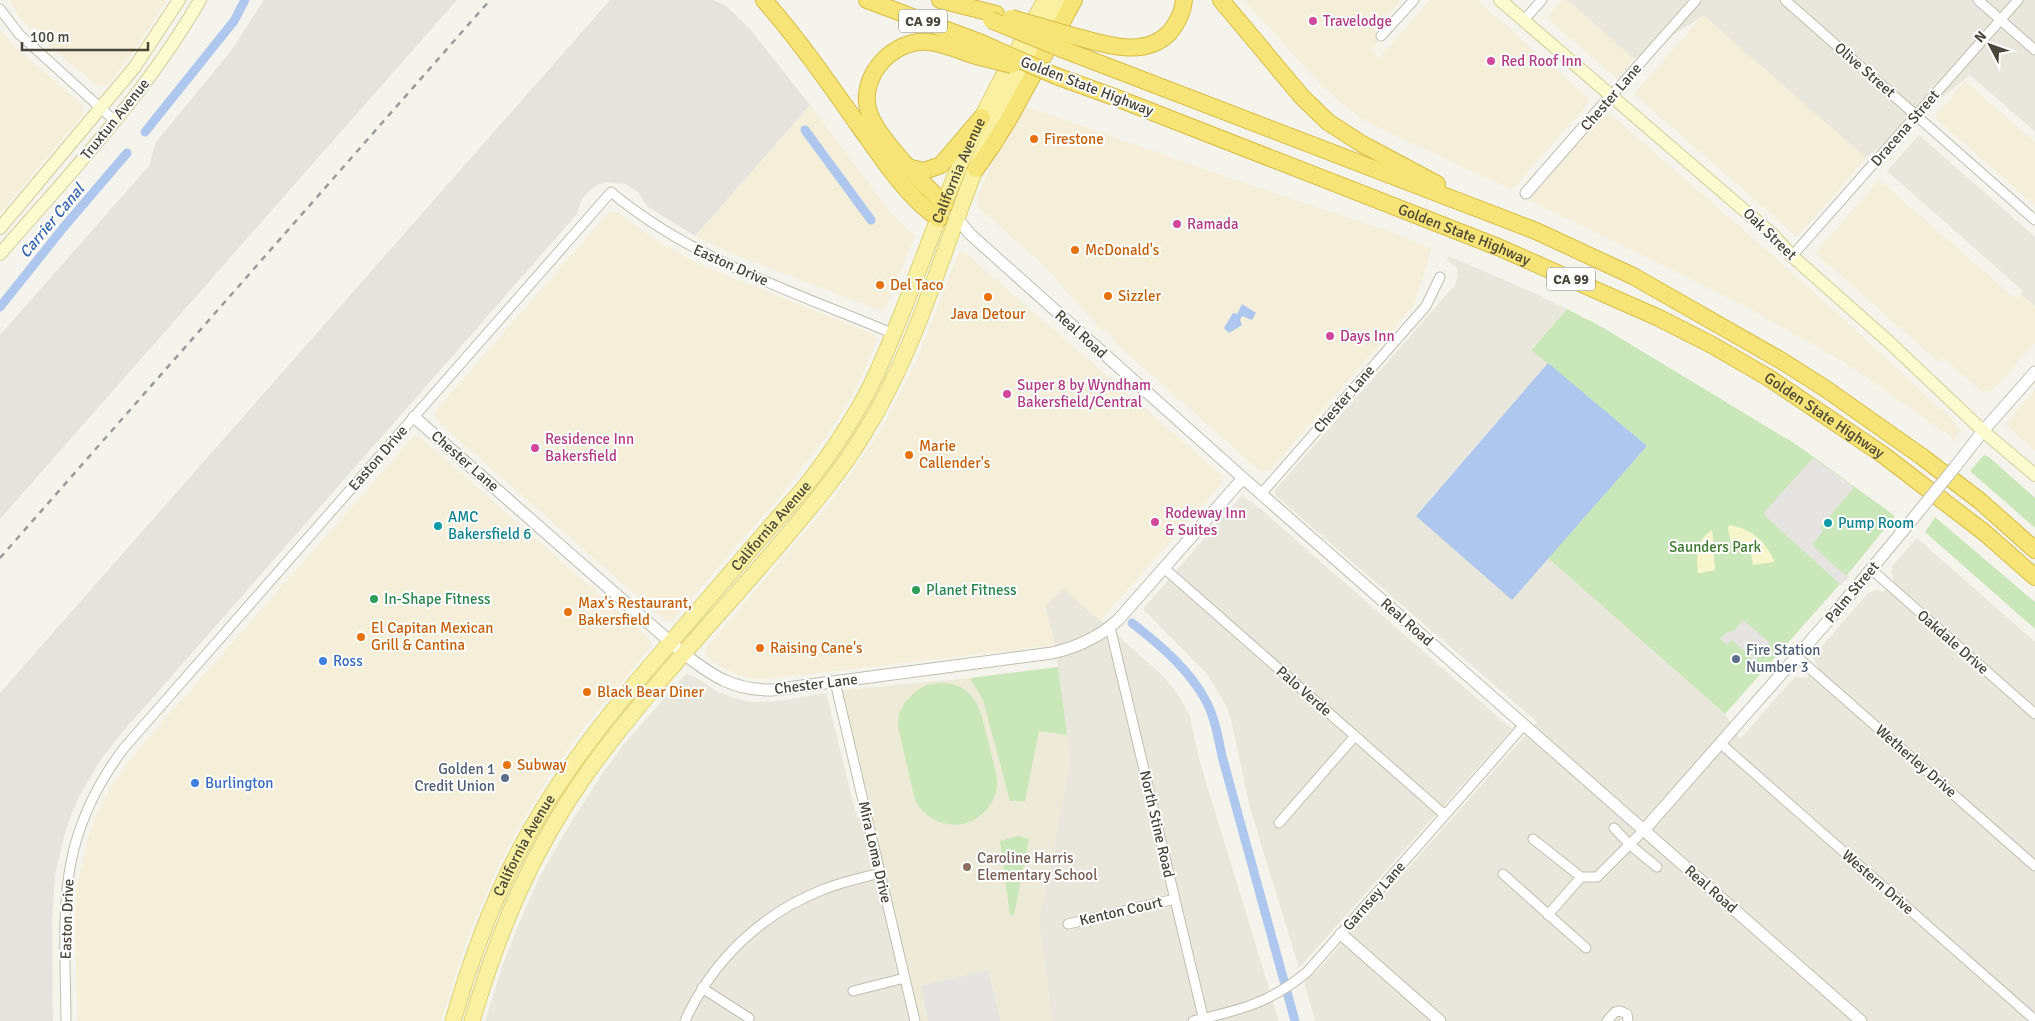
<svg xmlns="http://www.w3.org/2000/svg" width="2035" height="1021" font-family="Signika,sans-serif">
	<rect width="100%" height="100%" fill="#f5f4ec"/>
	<path fill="#e9e7db" d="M1567 0H2035V132L1970 75 1866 158 1703 16 1634 59Z
		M1919 135 2035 237V306L2021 294 2023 291 1887 171Z
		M1449 256 1532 292 1567 309 1531 349 1548 363 1416 515 1512 599 1548 558 1725 714 1740 739 1792 680 1795 677 1806 678 1818 668 1814 658 1817 652 1868 593 1878 590 1883 592 1894 581 1891 571 1893 565 1917 538 2035 642V1021H1315L1304 982 1320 968 1537 722 1276 496 1275 490 1455 285 1458 276 1457 268 1447 260Z
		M1242 495 1263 511 1512 729 1299 968 1250 808 1232 724 1227 707 1207 674 1143 609Z
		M1063 587 1162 675 1177 693 1190 716 1199 759 1279 1021H1052L1039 921 1070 762 1055 645 1045 606Z
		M686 674 692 675 718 692 734 698 752 702 779 701 826 693 857 818 871 814 920 1021H485L502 967 522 916 539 878 570 824 600 777 624 744Z"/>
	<path fill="#f5efd9" d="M9 0H167L134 51 108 85 97 86 32 31 22 20Z
		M1244 0H1401L1375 31 1378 42 1371 50 1379 58 1430 0H1477L1591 100 1512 190 1375 126 1356 115 1323 87Z
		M1562 0H1567L1634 59 1617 79 1547 18Z
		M1703 15 1866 158 1797 237 1634 94Z
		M0 30 16 48 82 104 83 115 0 213Z
		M1965 81 2035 142V206L1934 117Z
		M810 105 890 211 915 236 886 308 881 311 733 254 695 236Z
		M1023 105 1250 185 1397 234 1432 249 1414 305 1270 470 1260 471 1115 343V339L1106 331H1102L1043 265 978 207V197L994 158Z
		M1605 114H1610L1761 245 1869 342 1957 424 1960 430 1953 443 1951 437 1847 364 1741 304 1529 200Z
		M1879 180 2016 299 2021 294 2035 306V343L1992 391 1982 392 1943 358 1939 362 1815 253Z
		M615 211 661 243 701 265 873 334 878 340 852 396 826 437 788 487 671 622 664 620 436 420 434 415 436 410 607 214Z
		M963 251 1223 476 1221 485 1100 621 1063 588 1045 606 1055 645 770 679H753L738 675 723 668 707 657 705 650 707 647 833 499 879 433 915 364 959 252Z
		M2035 390V451L2005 424Z
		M414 436 421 438 649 638 651 642 650 648 581 731 548 778 513 838 496 871 469 934 441 1021H77L75 912 77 885 89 834 97 814 113 783 134 754Z"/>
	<path fill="#e5e3dd" d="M264 0H457L0 519V335L149 166 156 142 231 51Z
		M610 0H713L726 6 750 29 810 105 695 236 648 207 638 192 626 184 607 182 597 185 589 191 582 199 577 214 120 735 99 762 79 797 70 818 64 836 55 876 52 921 53 1021H0V693Z"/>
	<path fill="#edebd7" d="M1058 667 1070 762 1039 921 1052 1021H920L842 690 970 678Z"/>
	<path fill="#c9e7b8" d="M1567 309 1602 327 1797 445 1895 516 1840 584 1725 714 1548 558 1647 446 1531 350Z
		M1984 455 1989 457 2035 498V528L1970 471Z
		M1935 517 2035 602V629L1925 532Z
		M1058 667 1067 735 1039 731 1025 801H1010L983 700 970 678Z
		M940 683C978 682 982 716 989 745 991 757 998 773 997 786 995 809 971 829 948 824 933 822 922 813 915 800L898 727 899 714 905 702 916 691 927 685Z
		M1018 836 1029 839 1014 915H1010L1000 841Z"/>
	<path fill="#f6f5cb" d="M1729 525C1751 528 1766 542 1775 562L1753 565 1750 548 1732 551 1728 528Z
		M1712 530C1714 544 1714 556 1715 570L1700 573H1698C1696 554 1696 541 1712 530Z"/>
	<path fill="#e5e4e0" d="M1813 458 1853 486V489L1832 513 1834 515 1832 514 1820 527 1823 531 1812 545 1838 569 1849 577 1841 585 1764 515 1765 511Z
		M1743 620 1770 643 1755 661 1732 640 1727 645 1720 639 1726 633 1735 630Z
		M988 970 1001 1021H928L921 986Z"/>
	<path fill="#adc7ee" d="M1242 304 1256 313 1252 320 1242 316 1240 320 1242 325 1229 333 1224 328 1233 313 1237 314Z
		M1548 363 1647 446 1512 600 1416 516Z"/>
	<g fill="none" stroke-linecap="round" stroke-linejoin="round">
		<path stroke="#adc7ee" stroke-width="9" d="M805 130 871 220
			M145 132 234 21 245 0
			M0 307 63 228 127 153
			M1132 623C1159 644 1190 670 1206 701 1215 718 1218 737 1222 756L1295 1021"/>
		<defs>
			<path id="minor" d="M1785 0 2035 220
				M1978 0 2035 50
				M0 9 19 34 115 121
				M1523 21 1542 0
				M1381 36 1414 0
				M1611 96 1696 0
				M1792 256 2018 0
				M1261 494 1426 306 1440 277
				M1164 568 1445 815
				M1872 570 2035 714
				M1110 627 1204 1021
				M1797 657 2035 866
				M835 682 915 1021
				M1720 743 2035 1020
				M1279 823 1355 736
				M1614 828 1629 844 1657 867
				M1533 839 1581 877H1597L1644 830
				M1503 874 1586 948
				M1548 915 1581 877
				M1068 924 1175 899
				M702 988 749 1018
				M853 991 905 978
				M66 1021C65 911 54 841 124 748L611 192C692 260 797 293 894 334
				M685 1021C712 961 761 914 822 890 841 882 861 878 880 873
				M1193 1021C1240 1010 1271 1003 1308 971L1524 725
				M1607 1021 1615 1012 1620 1011 1627 1014 1628 1021"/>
			<path id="tertiary" d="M1526 193 1611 96
				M957 218 970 234 999 260 1243 478 1861 1021
				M414 417 684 654C714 677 733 690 772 690L1052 653C1078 647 1100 637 1119 619L1243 478
				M1955 467 1983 431 2035 372
				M1644 830 1834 614 1911 521
				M1341 934 1440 1021"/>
			<path id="secondary" d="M1500 0 1773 235 1792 256 1889 342 1983 431 2035 475
				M0 228 134 68 179 0
				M0 254C70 173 146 94 200 0"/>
			<g id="primary">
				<path id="s1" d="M453 1021C472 954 496 890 531 829 570 761 619 701 671 642 715 591 759 539 804 488 830 455 853 421 872 383 907 310 930 232 963 158 986 104 1017 52 1045 0"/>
				<path d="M472 1021C499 930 532 850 587 773 643 695 710 625 772 553 804 515 837 478 863 435 909 362 934 279 964 199 989 130 1023 63 1060 0"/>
			</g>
			<g id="motorway">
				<path d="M764 0C798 39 829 83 859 126 882 158 906 196 939 219"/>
				<path d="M867 0 979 42"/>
				<path d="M940 0 996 14"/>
				<path d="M1221 0 1302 97 1328 122 1362 144 1437 184"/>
				<path d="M1066 34C1099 42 1143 61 1170 32 1178 22 1183 12 1184 0"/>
				<path d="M1062 49 1536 231 1633 276 1782 361 1826 389 1921 456 1980 501 2035 550"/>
				<path id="s2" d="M1056 76 1114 97 1498 247 1659 318 1712 345 1769 378 1882 454 1985 533 2035 577"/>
				<path d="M911 168 924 171 941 165 982 117"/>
				<path d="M976 169 992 146 1010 117 1074 0"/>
				<path d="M945 204C924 185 874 135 868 109 860 74 894 39 928 42 944 43 960 51 976 56"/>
			</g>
		</defs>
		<use href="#minor" stroke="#c1beaf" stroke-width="11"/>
		<use href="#tertiary" stroke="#c1beaf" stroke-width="13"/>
		<use href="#secondary" stroke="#d2ce9e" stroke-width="14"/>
		<use href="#primary" stroke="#dfd271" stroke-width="17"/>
		<use href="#motorway" stroke="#d7bc45" stroke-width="18"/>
		<use href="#minor" stroke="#fff" stroke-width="9"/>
		<use href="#tertiary" stroke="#fff" stroke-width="11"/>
		<use href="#secondary" stroke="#fcfacf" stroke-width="12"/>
		<use href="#primary" stroke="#f9f1a1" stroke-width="15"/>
		<use href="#motorway" stroke="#f7e476" stroke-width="16"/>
		<path stroke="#9a9a9a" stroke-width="2.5" stroke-dasharray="6 6" stroke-linecap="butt" d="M0 558 490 0"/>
		<defs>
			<path id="tertiary-bridge" d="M1911 521 1955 467"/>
			<path id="motorway-bridge" d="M1011 18 1066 34
				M991 20 1062 49
				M979 42 1056 76
				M976 56 1012 65"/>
		</defs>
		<use href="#tertiary-bridge" stroke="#c1beaf" stroke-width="13" stroke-linecap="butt"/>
		<use href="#motorway-bridge" stroke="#d7bc45" stroke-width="18" stroke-linecap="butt"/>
		<use href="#tertiary-bridge" stroke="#fff" stroke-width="11"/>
		<use href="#motorway-bridge" stroke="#f7e476" stroke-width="16"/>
	</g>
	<g fill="#d1479c" stroke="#fff" stroke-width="2">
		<circle cx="1313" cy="21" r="5"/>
		<circle cx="1491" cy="61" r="5"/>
		<circle cx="1177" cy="224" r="5"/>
		<circle cx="1330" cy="336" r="5"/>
		<circle cx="1007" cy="394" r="5"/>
		<circle cx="535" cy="448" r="5"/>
		<circle cx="1155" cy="522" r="5"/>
	</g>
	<g fill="#e8710a" stroke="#fff" stroke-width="2">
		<circle cx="1034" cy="139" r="5"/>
		<circle cx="1075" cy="250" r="5"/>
		<circle cx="880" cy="285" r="5"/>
		<circle cx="1108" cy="296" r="5"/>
		<circle cx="988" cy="297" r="5"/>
		<circle cx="909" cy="455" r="5"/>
		<circle cx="568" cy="612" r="5"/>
		<circle cx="361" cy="637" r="5"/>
		<circle cx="760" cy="648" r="5"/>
		<circle cx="587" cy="692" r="5"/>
		<circle cx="507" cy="765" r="5"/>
	</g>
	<g fill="#0f9aa8" stroke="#fff" stroke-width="2">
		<circle cx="1828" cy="523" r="5"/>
		<circle cx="438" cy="526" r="5"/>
	</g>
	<g fill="#2e9e5b" stroke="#fff" stroke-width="2">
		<circle cx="916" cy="590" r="5"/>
		<circle cx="374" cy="599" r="5"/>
	</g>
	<g fill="#5c6f8a" stroke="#fff" stroke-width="2">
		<circle cx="1736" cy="659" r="5"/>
		<circle cx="505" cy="778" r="5"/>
	</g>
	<g fill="#3f7fe0" stroke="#fff" stroke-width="2">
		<circle cx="323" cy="661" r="5"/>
		<circle cx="195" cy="783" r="5"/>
	</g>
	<circle fill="#8d6e63" stroke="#fff" stroke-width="2" cx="967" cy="867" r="5"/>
	<g text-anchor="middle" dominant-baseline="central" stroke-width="4" stroke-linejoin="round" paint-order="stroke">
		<g fill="#fff" stroke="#807e75" stroke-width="1">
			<rect x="899" y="9.5" width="48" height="23" rx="4"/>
			<rect x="1547" y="267.5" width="48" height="23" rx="4"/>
		</g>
		<g font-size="14" font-weight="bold" fill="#4a463a">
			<text x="923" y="21">CA 99</text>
			<text x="1571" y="279">CA 99</text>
		</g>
		<g font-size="15" fill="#b23c85" stroke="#fff" text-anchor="start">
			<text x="1323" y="21">Travelodge</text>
			<text x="1501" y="61">Red Roof Inn</text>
			<text x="1187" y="224">Ramada</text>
			<text x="1340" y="336">Days Inn</text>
			<text x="1017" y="385">Super 8 by Wyndham<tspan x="1017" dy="17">Bakersfield/Central</tspan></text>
			<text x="545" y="439">Residence Inn<tspan x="545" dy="17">Bakersfield</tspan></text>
			<text x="1165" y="513">Rodeway Inn<tspan x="1165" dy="17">&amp; Suites</tspan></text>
		</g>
		<g font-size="15" fill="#4a463a" stroke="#fff">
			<text transform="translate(1865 70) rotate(41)">Olive Street</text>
			<text transform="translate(1087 86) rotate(21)">Golden State Highway</text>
			<text transform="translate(1611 97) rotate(-49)">Chester Lane</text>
			<text transform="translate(115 119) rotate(-51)">Truxtun Avenue</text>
			<text transform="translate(1905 128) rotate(-49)">Dracena Street</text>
			<text stroke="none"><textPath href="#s1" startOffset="1000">California Avenue</textPath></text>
			<text stroke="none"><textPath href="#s2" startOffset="438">Golden State Highway</textPath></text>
			<text transform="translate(1770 234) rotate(44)">Oak Street</text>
			<text transform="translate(731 265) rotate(24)">Easton Drive</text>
			<text transform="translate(1081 334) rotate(42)">Real Road</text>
			<text transform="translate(1344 399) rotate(-49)">Chester Lane</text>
			<text stroke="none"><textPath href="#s2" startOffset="842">Golden State Highway</textPath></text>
			<text transform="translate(378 458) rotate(-49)">Easton Drive</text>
			<text transform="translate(465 461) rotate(41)">Chester Lane</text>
			<text stroke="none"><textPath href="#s1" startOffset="595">California Avenue</textPath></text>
			<text transform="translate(1852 592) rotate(-50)">Palm Street</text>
			<text transform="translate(1407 622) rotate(41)">Real Road</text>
			<text transform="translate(1953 642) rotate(41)">Oakdale Drive</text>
			<text transform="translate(816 684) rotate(-7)">Chester Lane</text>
			<text transform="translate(1304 691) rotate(41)">Palo Verde</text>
			<text transform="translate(1916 761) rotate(41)">Wetherley Drive</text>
			<text transform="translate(1157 824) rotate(77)">North Stine Road</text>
			<text stroke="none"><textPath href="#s1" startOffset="190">California Avenue</textPath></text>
			<text transform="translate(875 852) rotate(77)">Mira Loma Drive</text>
			<text transform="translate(1878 882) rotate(41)">Western Drive</text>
			<text transform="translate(1711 889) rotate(41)">Real Road</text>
			<text transform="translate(1374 896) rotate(-49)">Garnsey Lane</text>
			<text transform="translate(1121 911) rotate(-13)">Kenton Court</text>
			<text transform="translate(67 919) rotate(-88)">Easton Drive</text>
		</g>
		<g font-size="15" fill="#c56008" stroke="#fff" text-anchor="start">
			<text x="1044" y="139">Firestone</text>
			<text x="1085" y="250">McDonald's</text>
			<text x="890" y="285">Del Taco</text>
			<text x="1118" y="296">Sizzler</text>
			<text x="988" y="314" text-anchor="middle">Java Detour</text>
			<text x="919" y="446">Marie<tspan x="919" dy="17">Callender's</tspan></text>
			<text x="578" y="603">Max's Restaurant,<tspan x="578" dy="17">Bakersfield</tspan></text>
			<text x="371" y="628">El Capitan Mexican<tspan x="371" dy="17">Grill &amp; Cantina</tspan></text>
			<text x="770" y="648">Raising Cane's</text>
			<text x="597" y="692">Black Bear Diner</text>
			<text x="517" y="765">Subway</text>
		</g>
		<g font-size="15" fill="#0d838f" stroke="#fff" text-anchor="start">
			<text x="448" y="517">AMC<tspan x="448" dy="17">Bakersfield 6</tspan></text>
			<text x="1838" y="523">Pump Room</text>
		</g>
		<g font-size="15" fill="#3d7a2f" stroke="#fff">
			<text x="1715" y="547">Saunders Park</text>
		</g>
		<g font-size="15" fill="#27864d" stroke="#fff" text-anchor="start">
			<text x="926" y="590">Planet Fitness</text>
			<text x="384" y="599">In-Shape Fitness</text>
		</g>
		<g font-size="15" fill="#4e5e75" stroke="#fff" text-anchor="start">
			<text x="1746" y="650">Fire Station<tspan x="1746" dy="17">Number 3</tspan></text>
			<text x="495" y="769" text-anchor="end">Golden 1<tspan x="495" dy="17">Credit Union</tspan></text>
		</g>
		<g font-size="15" fill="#366cbe" stroke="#fff" text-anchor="start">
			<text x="333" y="661">Ross</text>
			<text x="205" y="783">Burlington</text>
		</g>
		<g font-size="15" fill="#785e54" stroke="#fff" text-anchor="start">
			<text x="977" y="858">Caroline Harris<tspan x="977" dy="17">Elementary School</tspan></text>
		</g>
		<g font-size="16" font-style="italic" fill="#3767b2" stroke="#fff">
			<text transform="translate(52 221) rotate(-50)">Carrier Canal</text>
		</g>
	</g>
	<g transform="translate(1990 45) rotate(311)" stroke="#ffffff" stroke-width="4" paint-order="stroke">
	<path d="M0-4L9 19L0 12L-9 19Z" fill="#4a463a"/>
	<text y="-8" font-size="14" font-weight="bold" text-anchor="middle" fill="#4a463a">N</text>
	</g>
	<path d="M22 42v8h126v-8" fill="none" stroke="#4a463a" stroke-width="2.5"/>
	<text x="30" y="42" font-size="15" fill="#4a463a" stroke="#ffffff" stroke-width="4" paint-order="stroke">100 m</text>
</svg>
